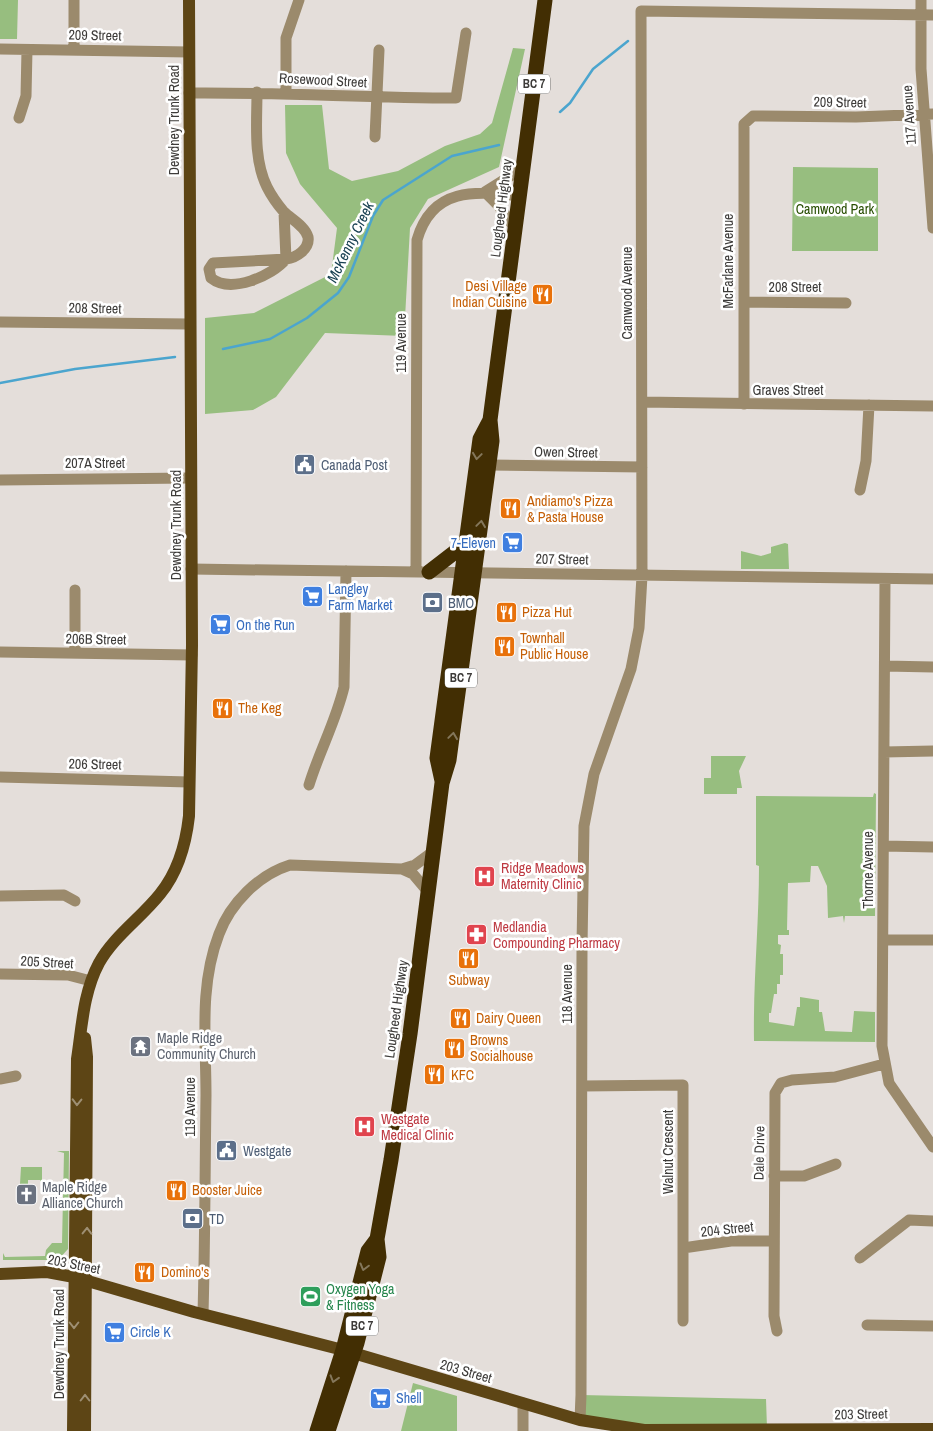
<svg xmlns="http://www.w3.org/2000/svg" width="933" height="1431" font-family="'Archivo Narrow',sans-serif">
	<rect width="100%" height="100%" fill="#e4deda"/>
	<path fill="#97be7f" d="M0 0H18L17 39H0Z
		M513 48 525 49 499 167 428 199 410 228 404 336 325 333 276 397 253 410 205 414V318L254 313 331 274 337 228 300 184 286 153 285 105H322L329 169 352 181 398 171 445 146 480 134 492 123Z
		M793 167 878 168V251H792Z
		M785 543 788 544 789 569H741V551L761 556 771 553V547Z
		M711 756H746L739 771 742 788H737V794H704V778H711Z
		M874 793 876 794 875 916H845L844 923 843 916 828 918 827 886 818 866H811L810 882 788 883 787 930H789V935H778V944L781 945 780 954H783V975H780V984H777V994H774L771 1013H769V1022L794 1026 797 1007H800V997L819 1000V1012H822L825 1031 852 1032 854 1011 875 1012V1042L754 1041C753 982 759 925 759 866L756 865V796L873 797Z
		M57 1151H69L68 1249 58 1260H3V1253L5 1257 45 1256 46 1250 52 1243H62L64 1153Z
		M21 1167H42V1184L40 1180H28V1184H20Z
		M413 1383 457 1396V1431H401Z
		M581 1395 766 1399 767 1428 723 1430 580 1420Z"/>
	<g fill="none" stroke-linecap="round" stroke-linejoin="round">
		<path stroke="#4ba5ce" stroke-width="2.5" d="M560 112 570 103 593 69 628 41
			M223 349 270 339 307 318 338 293 349 277 373 216 383 200 452 156 499 145
			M0 383 75 369 175 357"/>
		<path stroke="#9b8a6c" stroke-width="11" d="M74 0V50
			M921 0V69L933 228
			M0 49 189 52
			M257 92C257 122 253 159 267 187 271 195 278 205 284 212 291 219 305 226 308 237 310 249 296 258 286 259L213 263 209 269 211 278C231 294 272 276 286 259L284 212
			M189 93C278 92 367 98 456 98L466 33
			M286 93V38L299 0
			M19 118 26 96 27 50
			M375 137 379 50
			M485 192 498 205 515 228
			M485 192 523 168
			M744 302 846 303
			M0 322 189 324
			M642 402 933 406
			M744 404V124L753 116 856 117 933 114
			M489 465 642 467
			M0 480 190 478
			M860 490 866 461 869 405
			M191 569 933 579
			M416 571 417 240C432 187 475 191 519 196
			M885 579 882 1046 889 1083 933 1147
			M0 652 192 655
			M75 653V590
			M885 666 933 667
			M884 752 933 751
			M0 777 189 782
			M309 785C319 752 336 721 344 687L346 571
			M884 846 933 847
			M402 869 413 874 429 893
			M0 896 64 895 75 901
			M883 940H933
			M0 974 68 975 91 981
			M0 1079 16 1076
			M582 1086 683 1085V1321
			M774 1176H804L836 1164
			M683 1248 731 1241H774
			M860 1258 909 1220 933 1221
			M203 1314C205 1241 205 1168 206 1095 206 1040 199 986 219 934 230 904 258 875 290 865L402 869 415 865 434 851
			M867 1325 933 1326
			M777 1331 774 1316 775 1093 781 1083 792 1080 835 1077 884 1064
			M523 1403V1431
			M580 1420 581 1395 582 946 584 826 594 774 631 669 639 628 642 576 641 11 933 15"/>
		<path stroke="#5d4515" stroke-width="12" d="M85 1038 87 1057 85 1431
			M0 1274 47 1272 74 1277 194 1312 343 1350 580 1420 644 1430 933 1429
			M73 1431 77 1059C82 1027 83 993 99 963 114 936 141 918 160 894 178 872 186 843 189 816L192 645 189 0"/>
		<path stroke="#422e03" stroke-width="15" d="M429 572 464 545
			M442 781 437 758 480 439 490 420
			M317 1431 343 1350 368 1251 377 1239
			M328 1431 357 1343 379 1257 377 1239 391 1160 410 1034 442 783 449 760 492 441 490 420 545 0"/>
	</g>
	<defs><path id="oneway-chevron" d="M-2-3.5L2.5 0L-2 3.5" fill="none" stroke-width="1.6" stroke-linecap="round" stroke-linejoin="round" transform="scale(1.25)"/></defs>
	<g stroke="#84775b">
		<use href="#oneway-chevron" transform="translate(477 456) rotate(98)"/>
		<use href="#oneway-chevron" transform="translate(481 524) rotate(-82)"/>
		<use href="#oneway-chevron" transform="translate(453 736) rotate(-82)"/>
		<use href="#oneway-chevron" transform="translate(364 1267) rotate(105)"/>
		<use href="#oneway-chevron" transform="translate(334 1379) rotate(107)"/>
	</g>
	<g stroke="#9e8f73">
		<use href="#oneway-chevron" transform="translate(77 1102) rotate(91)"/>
		<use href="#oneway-chevron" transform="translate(87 1231) rotate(-89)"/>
		<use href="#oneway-chevron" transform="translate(74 1325) rotate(90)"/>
		<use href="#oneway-chevron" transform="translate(85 1398) rotate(-90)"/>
	</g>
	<defs>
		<symbol id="restaurant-square" viewBox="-11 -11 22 22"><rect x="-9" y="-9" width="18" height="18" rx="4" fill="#e8710a" stroke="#fff"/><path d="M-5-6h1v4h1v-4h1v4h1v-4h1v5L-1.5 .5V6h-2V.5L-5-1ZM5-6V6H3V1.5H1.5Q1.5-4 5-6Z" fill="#fff"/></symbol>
		<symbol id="civic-square" viewBox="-11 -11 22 22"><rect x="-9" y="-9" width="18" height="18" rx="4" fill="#5c6f8a" stroke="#fff"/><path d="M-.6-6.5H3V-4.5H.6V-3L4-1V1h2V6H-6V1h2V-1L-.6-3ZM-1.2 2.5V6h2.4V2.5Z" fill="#fff"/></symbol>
		<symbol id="supermarket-square" viewBox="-11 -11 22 22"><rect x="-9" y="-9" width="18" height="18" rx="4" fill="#3f7fe0" stroke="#fff"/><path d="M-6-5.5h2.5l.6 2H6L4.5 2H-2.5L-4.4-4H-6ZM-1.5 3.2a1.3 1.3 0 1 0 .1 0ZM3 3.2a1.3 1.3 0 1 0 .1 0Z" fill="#fff"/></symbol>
		<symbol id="bank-square" viewBox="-11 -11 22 22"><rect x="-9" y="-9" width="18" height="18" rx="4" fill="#5c6f8a" stroke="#fff"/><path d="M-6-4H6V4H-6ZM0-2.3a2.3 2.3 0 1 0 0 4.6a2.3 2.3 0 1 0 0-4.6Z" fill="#fff"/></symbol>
		<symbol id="hospital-square" viewBox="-11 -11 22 22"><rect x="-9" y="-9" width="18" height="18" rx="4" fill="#e0444e" stroke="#fff"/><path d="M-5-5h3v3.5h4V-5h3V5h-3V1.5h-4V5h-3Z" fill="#fff"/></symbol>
		<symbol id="pharmacy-square" viewBox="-11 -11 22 22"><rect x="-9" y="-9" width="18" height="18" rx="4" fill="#e0444e" stroke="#fff"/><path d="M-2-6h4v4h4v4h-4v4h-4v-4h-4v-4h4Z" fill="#fff"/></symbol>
		<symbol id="temple-square" viewBox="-11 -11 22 22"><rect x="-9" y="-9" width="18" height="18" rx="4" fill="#6b7280" stroke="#fff"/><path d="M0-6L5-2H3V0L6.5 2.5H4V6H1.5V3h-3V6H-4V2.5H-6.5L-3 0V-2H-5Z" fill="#fff"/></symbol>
		<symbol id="church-square" viewBox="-11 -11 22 22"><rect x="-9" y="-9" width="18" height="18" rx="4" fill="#6b7280" stroke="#fff"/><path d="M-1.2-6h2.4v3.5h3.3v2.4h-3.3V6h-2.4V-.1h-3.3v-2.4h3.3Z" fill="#fff"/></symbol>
		<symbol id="stadium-square" viewBox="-11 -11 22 22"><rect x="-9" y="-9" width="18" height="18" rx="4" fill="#2e9e5b" stroke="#fff"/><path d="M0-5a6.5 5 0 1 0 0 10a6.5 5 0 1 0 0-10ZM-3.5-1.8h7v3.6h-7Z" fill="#fff"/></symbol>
	</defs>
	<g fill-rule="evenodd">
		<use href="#restaurant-square" x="530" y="282" width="25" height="25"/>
		<use href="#civic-square" x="292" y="452" width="25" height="25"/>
		<use href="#restaurant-square" x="498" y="496" width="25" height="25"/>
		<use href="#supermarket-square" x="500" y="530" width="25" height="25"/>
		<use href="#supermarket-square" x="300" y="584" width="25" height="25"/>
		<use href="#bank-square" x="420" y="590" width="25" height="25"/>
		<use href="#restaurant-square" x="494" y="600" width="25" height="25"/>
		<use href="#supermarket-square" x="208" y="612" width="25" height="25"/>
		<use href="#restaurant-square" x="492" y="634" width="25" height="25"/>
		<use href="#restaurant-square" x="210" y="696" width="25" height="25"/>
		<use href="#hospital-square" x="472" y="864" width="25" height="25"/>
		<use href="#pharmacy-square" x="464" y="922" width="25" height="25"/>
		<use href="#restaurant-square" x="456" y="946" width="25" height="25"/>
		<use href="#restaurant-square" x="448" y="1006" width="25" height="25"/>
		<use href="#temple-square" x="128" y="1034" width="25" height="25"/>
		<use href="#restaurant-square" x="442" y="1036" width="25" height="25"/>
		<use href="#restaurant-square" x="422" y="1062" width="25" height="25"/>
		<use href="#hospital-square" x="352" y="1114" width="25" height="25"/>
		<use href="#civic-square" x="214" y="1138" width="25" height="25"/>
		<use href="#restaurant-square" x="164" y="1178" width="25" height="25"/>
		<use href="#church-square" x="14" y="1182" width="25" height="25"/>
		<use href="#bank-square" x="180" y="1206" width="25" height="25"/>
		<use href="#restaurant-square" x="132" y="1260" width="25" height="25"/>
		<use href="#stadium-square" x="298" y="1284" width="25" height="25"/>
		<use href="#supermarket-square" x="102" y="1320" width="25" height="25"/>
		<use href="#supermarket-square" x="368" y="1386" width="25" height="25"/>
	</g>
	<g text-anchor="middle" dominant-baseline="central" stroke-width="5" stroke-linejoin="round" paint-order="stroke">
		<g fill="#fff" stroke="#777674" stroke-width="1">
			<rect x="518" y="74.5" width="32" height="19" rx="4"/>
			<rect x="445" y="668.5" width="32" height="19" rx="4"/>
			<rect x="346" y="1316.5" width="32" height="19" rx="4"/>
		</g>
		<g font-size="12" font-weight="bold" fill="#3d3b39">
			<text x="534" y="84">BC 7</text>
			<text x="461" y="678">BC 7</text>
			<text x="362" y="1326">BC 7</text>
		</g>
		<g font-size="14" fill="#3d3b39" stroke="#fff">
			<text transform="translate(95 35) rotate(1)">209 Street</text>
			<text transform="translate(323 80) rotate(3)">Rosewood Street</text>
			<text transform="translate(840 102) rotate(1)">209 Street</text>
			<text transform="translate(909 115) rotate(-94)">117 Avenue</text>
			<text transform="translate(174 120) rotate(-90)">Dewdney Trunk Road</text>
			<text transform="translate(501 208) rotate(-83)">Lougheed Highway</text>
			<text transform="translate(728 261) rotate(-90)">McFarlane Avenue</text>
			<text x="795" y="287">208 Street</text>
			<text transform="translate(627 293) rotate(-90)">Camwood Avenue</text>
			<text transform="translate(95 308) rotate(1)">208 Street</text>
			<text transform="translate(401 343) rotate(-90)">119 Avenue</text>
			<text x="788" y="390">Graves Street</text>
			<text transform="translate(566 452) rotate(1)">Owen Street</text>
			<text x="95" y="463">207A Street</text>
			<text transform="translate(176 525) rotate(-90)">Dewdney Trunk Road</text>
			<text transform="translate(562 559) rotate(1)">207 Street</text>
			<text transform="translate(96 639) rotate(1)">206B Street</text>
			<text transform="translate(95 764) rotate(1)">206 Street</text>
			<text transform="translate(868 870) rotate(-90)">Thorne Avenue</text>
			<text transform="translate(47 962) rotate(3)">205 Street</text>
			<text transform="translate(567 994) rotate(-90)">118 Avenue</text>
			<text transform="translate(396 1009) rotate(-82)">Lougheed Highway</text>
			<text transform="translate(190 1107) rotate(-90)">119 Avenue</text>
			<text transform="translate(668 1152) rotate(-90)">Walnut Crescent</text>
			<text transform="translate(759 1153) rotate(-89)">Dale Drive</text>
			<text transform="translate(727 1229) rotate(-6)">204 Street</text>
			<text transform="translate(74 1264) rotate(11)">203 Street</text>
			<text transform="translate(59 1344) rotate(-90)">Dewdney Trunk Road</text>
			<text transform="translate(466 1371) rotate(16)">203 Street</text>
			<text transform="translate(861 1414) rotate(-1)">203 Street</text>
		</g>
		<g font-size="14" fill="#274d01" stroke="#fff">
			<text x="835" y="209">Camwood Park</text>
		</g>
		<g font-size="14" fill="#c56008" stroke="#fff" text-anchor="start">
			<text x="527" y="286" text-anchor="end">Desi Village<tspan x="527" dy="16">Indian Cuisine</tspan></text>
			<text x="527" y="501">Andiamo's Pizza<tspan x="527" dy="16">&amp; Pasta House</tspan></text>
			<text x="522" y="612">Pizza Hut</text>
			<text x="520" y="638">Townhall<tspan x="520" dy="16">Public House</tspan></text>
			<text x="238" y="708">The Keg</text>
			<text x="469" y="980" text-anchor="middle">Subway</text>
			<text x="476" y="1018">Dairy Queen</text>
			<text x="470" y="1040">Browns<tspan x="470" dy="16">Socialhouse</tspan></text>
			<text x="451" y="1075">KFC</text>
			<text x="192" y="1190">Booster Juice</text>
			<text x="161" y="1272">Domino's</text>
		</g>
		<g font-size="14" fill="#4e5e75" stroke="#fff" text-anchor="start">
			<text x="321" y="465">Canada Post</text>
			<text x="448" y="603">BMO</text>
			<text x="243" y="1151">Westgate</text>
			<text x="209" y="1219">TD</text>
		</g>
		<g font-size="14" fill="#366cbe" stroke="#fff" text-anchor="start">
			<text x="496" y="543" text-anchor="end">7-Eleven</text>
			<text x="328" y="589">Langley<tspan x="328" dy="16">Farm Market</tspan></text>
			<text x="236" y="625">On the Run</text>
			<text x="130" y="1332">Circle K</text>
			<text x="396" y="1398">Shell</text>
		</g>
		<g font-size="14" fill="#be3a42" stroke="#fff" text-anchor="start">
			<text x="501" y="868">Ridge Meadows<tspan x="501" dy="16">Maternity Clinic</tspan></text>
			<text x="493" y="927">Medlandia<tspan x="493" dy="16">Compounding Pharmacy</tspan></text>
			<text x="381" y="1119">Westgate<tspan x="381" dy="16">Medical Clinic</tspan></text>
		</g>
		<g font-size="14" fill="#5b616d" stroke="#fff" text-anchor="start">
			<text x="157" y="1038">Maple Ridge<tspan x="157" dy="16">Community Church</tspan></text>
			<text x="42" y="1187">Maple Ridge<tspan x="42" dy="16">Alliance Church</tspan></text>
		</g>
		<g font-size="14" fill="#27864d" stroke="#fff" text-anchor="start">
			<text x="326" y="1289">Oxygen Yoga<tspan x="326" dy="16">&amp; Fitness</tspan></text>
		</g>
		<g font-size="15" font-style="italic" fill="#184052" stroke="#fff">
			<text transform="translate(350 242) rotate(-64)">McKenny Creek</text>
		</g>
	</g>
</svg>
